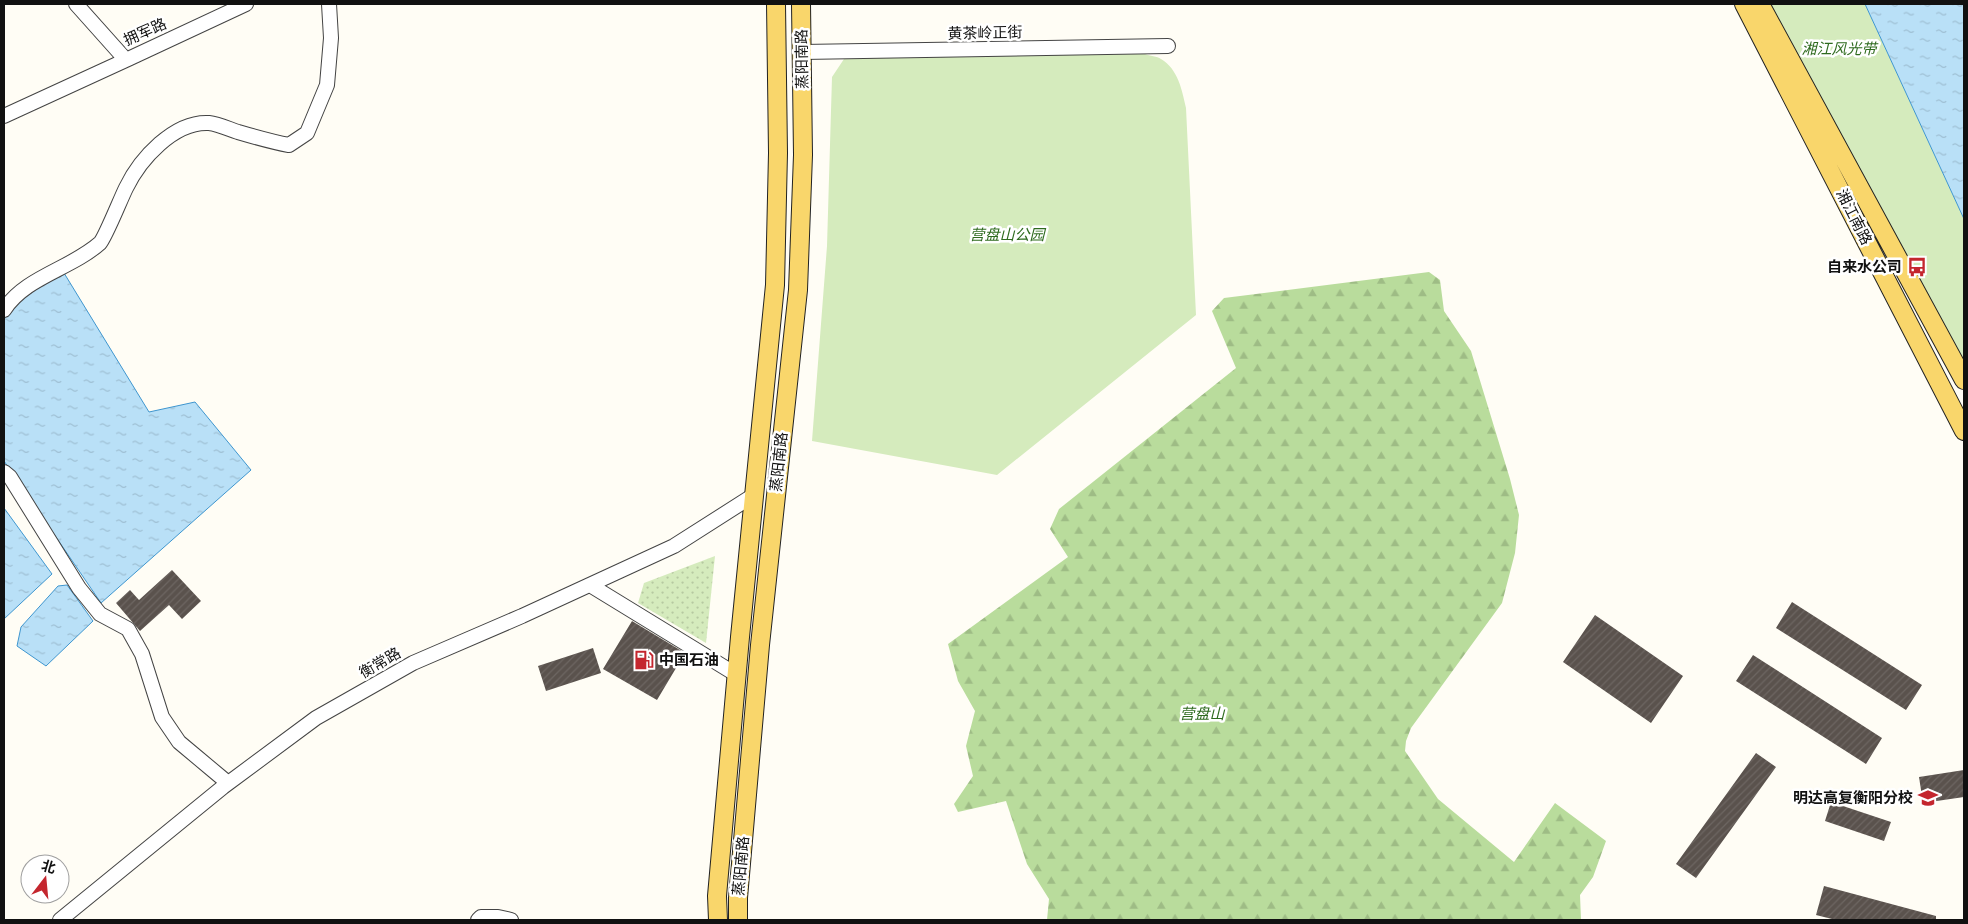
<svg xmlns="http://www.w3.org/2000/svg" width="1968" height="924" font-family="'Crimson Pro','Noto Sans SC',serif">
	<defs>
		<pattern id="grass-dots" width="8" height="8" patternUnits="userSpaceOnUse" patternTransform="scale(1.25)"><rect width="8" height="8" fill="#d5ebbd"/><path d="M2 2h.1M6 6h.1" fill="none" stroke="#b6c8a1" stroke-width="1.8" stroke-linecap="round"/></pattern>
		<pattern id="forest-firs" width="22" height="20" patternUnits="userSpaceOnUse" patternTransform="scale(1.25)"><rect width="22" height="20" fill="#b9dc9c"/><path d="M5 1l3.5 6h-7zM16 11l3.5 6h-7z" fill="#9ebc85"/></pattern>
		<pattern id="water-ripples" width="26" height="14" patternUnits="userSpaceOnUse" patternTransform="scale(1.25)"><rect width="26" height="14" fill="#b9e0f7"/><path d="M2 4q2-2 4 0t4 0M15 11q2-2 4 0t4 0" fill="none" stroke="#9ebfd3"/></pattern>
		<pattern id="building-hatch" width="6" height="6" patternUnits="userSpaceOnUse" patternTransform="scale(1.25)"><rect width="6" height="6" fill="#5a524d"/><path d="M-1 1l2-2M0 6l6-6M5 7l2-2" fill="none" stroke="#6d6662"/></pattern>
	</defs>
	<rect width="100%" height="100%" fill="#fffdf5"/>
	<path fill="url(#grass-dots)" d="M715 556 706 643 638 603 644 583Z"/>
	<path fill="url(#forest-firs)" d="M1429 272 1440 280 1444 311 1471 351 1510 479 1519 515 1515 553 1502 603 1411 728 1406 741 1405 751 1438 799 1514 862 1555 803 1606 841 1593 877 1580 895 1581 920H1047L1049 899 1027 864 1006 801 958 812 954 804 973 776 966 746 975 711 958 681 948 644 1068 557 1050 529 1059 509 1236 368 1212 311 1224 298Z"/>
	<path fill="#d5ebbd" d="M1767 4H1865L1964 219V370Z
		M1145 54C1150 56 1157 56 1161 59 1178 69 1182 90 1186 108L1196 315 997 475 812 441 827 246 832 77 844 59 852 55Z"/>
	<path fill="url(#water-ripples)" stroke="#3f96cf" d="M1865 4H1964V219Z
		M64 273 149 412 195 402 251 470 101 603 4 461V317L14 301Z
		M4 508 52 574 4 619Z
		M67 585 93 621 46 666 17 646 21 627 58 586Z"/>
	<path fill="url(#building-hatch)" d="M172 570 201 601 182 619 169 605 140 631 116 603 130 590 139 600Z
		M1792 602 1922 685 1906 710 1776 628Z
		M1595 615 1683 676 1651 723 1563 662Z
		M632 621 685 653 657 700 603 669Z
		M593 648 601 673 546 691 538 666Z
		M1753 655 1882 738 1866 764 1736 681Z
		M1756 753 1776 767 1696 878 1676 864Z
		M1964 770V797L1923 803 1919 777Z
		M1831 802 1891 822 1884 841 1825 821Z
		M1824 886 1936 916V920H1836L1816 915Z"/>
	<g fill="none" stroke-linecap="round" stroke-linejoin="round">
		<defs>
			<path id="minor" d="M76 4 126 60 246 4
				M802 52 1168 46
				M4 116 126 60
				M4 310C25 277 71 269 100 243 105 238 121 198 126 188 140 159 174 121 209 123 218 124 229 129 238 132 255 137 272 142 289 145L307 133 327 85 331 38 329 4
				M4 472 10 477 79 588 100 614 128 629 142 654 162 717 179 742 228 783
				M590 585 737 675
				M60 920 223 787 316 718 413 663 522 616 674 546 754 495
				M478 920 481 917H498L511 920"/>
			<path id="major" d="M1744 4 1964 431
				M1760 4 1964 380
				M718 920 717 896 740 637 775 285 778 153 776 4
				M738 920V898L760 645 798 290 803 155 801 4"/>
		</defs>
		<use href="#minor" stroke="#444" stroke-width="16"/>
		<use href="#major" stroke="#222" stroke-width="20"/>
		<use href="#minor" stroke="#fff" stroke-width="14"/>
		<use href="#major" stroke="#f9d66b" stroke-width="18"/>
	</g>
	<defs>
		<symbol id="bus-bare" viewBox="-9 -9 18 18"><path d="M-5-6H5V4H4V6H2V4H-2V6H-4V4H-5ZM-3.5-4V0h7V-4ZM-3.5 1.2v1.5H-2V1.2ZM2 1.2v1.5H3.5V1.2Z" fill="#c4262e" stroke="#fff" stroke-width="2.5" paint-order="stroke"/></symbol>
		<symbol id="fuel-bare" viewBox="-9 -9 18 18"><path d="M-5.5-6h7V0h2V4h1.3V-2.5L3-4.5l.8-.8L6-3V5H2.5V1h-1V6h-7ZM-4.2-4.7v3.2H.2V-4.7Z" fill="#c4262e" stroke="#fff" stroke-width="2.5" paint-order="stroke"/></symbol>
		<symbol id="school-bare" viewBox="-9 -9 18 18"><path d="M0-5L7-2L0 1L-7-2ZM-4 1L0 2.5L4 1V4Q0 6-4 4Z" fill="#c4262e" stroke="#fff" stroke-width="2.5" paint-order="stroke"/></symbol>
	</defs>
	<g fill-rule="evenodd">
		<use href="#bus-bare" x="1903" y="253" width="28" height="28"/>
		<use href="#fuel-bare" x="630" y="646" width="28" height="28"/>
		<use href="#school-bare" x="1914" y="784" width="28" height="28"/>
	</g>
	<g text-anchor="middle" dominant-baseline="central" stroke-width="5" stroke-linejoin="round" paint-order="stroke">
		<g font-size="15" fill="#111" stroke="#fff">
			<text transform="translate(145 32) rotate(-24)">拥军路</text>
			<text transform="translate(985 33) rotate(-1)">黄茶岭正街</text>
			<text transform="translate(802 59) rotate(-91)">蒸阳南路</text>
			<text transform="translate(1854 217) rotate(63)">湘江南路</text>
			<text transform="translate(779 462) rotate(-84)">蒸阳南路</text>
			<text transform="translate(380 663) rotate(-30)">衡常路</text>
			<text transform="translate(741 866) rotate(-85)">蒸阳南路</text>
		</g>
		<g font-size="15" font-style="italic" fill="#2f6b1f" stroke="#fff">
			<text x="1839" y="49">湘江风光带</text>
			<text x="1007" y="235">营盘山公园</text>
			<text x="1202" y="714">营盘山</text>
		</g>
		<g font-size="15" font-weight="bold" fill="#111" stroke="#fff" text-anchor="end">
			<text x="1902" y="267">自来水公司</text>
			<text x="659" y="660" text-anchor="start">中国石油</text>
			<text x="1913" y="798">明达高复衡阳分校</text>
		</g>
	</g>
	<rect width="1968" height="924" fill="none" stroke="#111111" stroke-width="10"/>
	<g transform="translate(45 879) rotate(16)"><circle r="24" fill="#ffffff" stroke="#a0a0a0"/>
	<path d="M0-4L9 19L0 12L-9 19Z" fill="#c4262e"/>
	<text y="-8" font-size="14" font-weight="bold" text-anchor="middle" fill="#111111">北</text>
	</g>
</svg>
